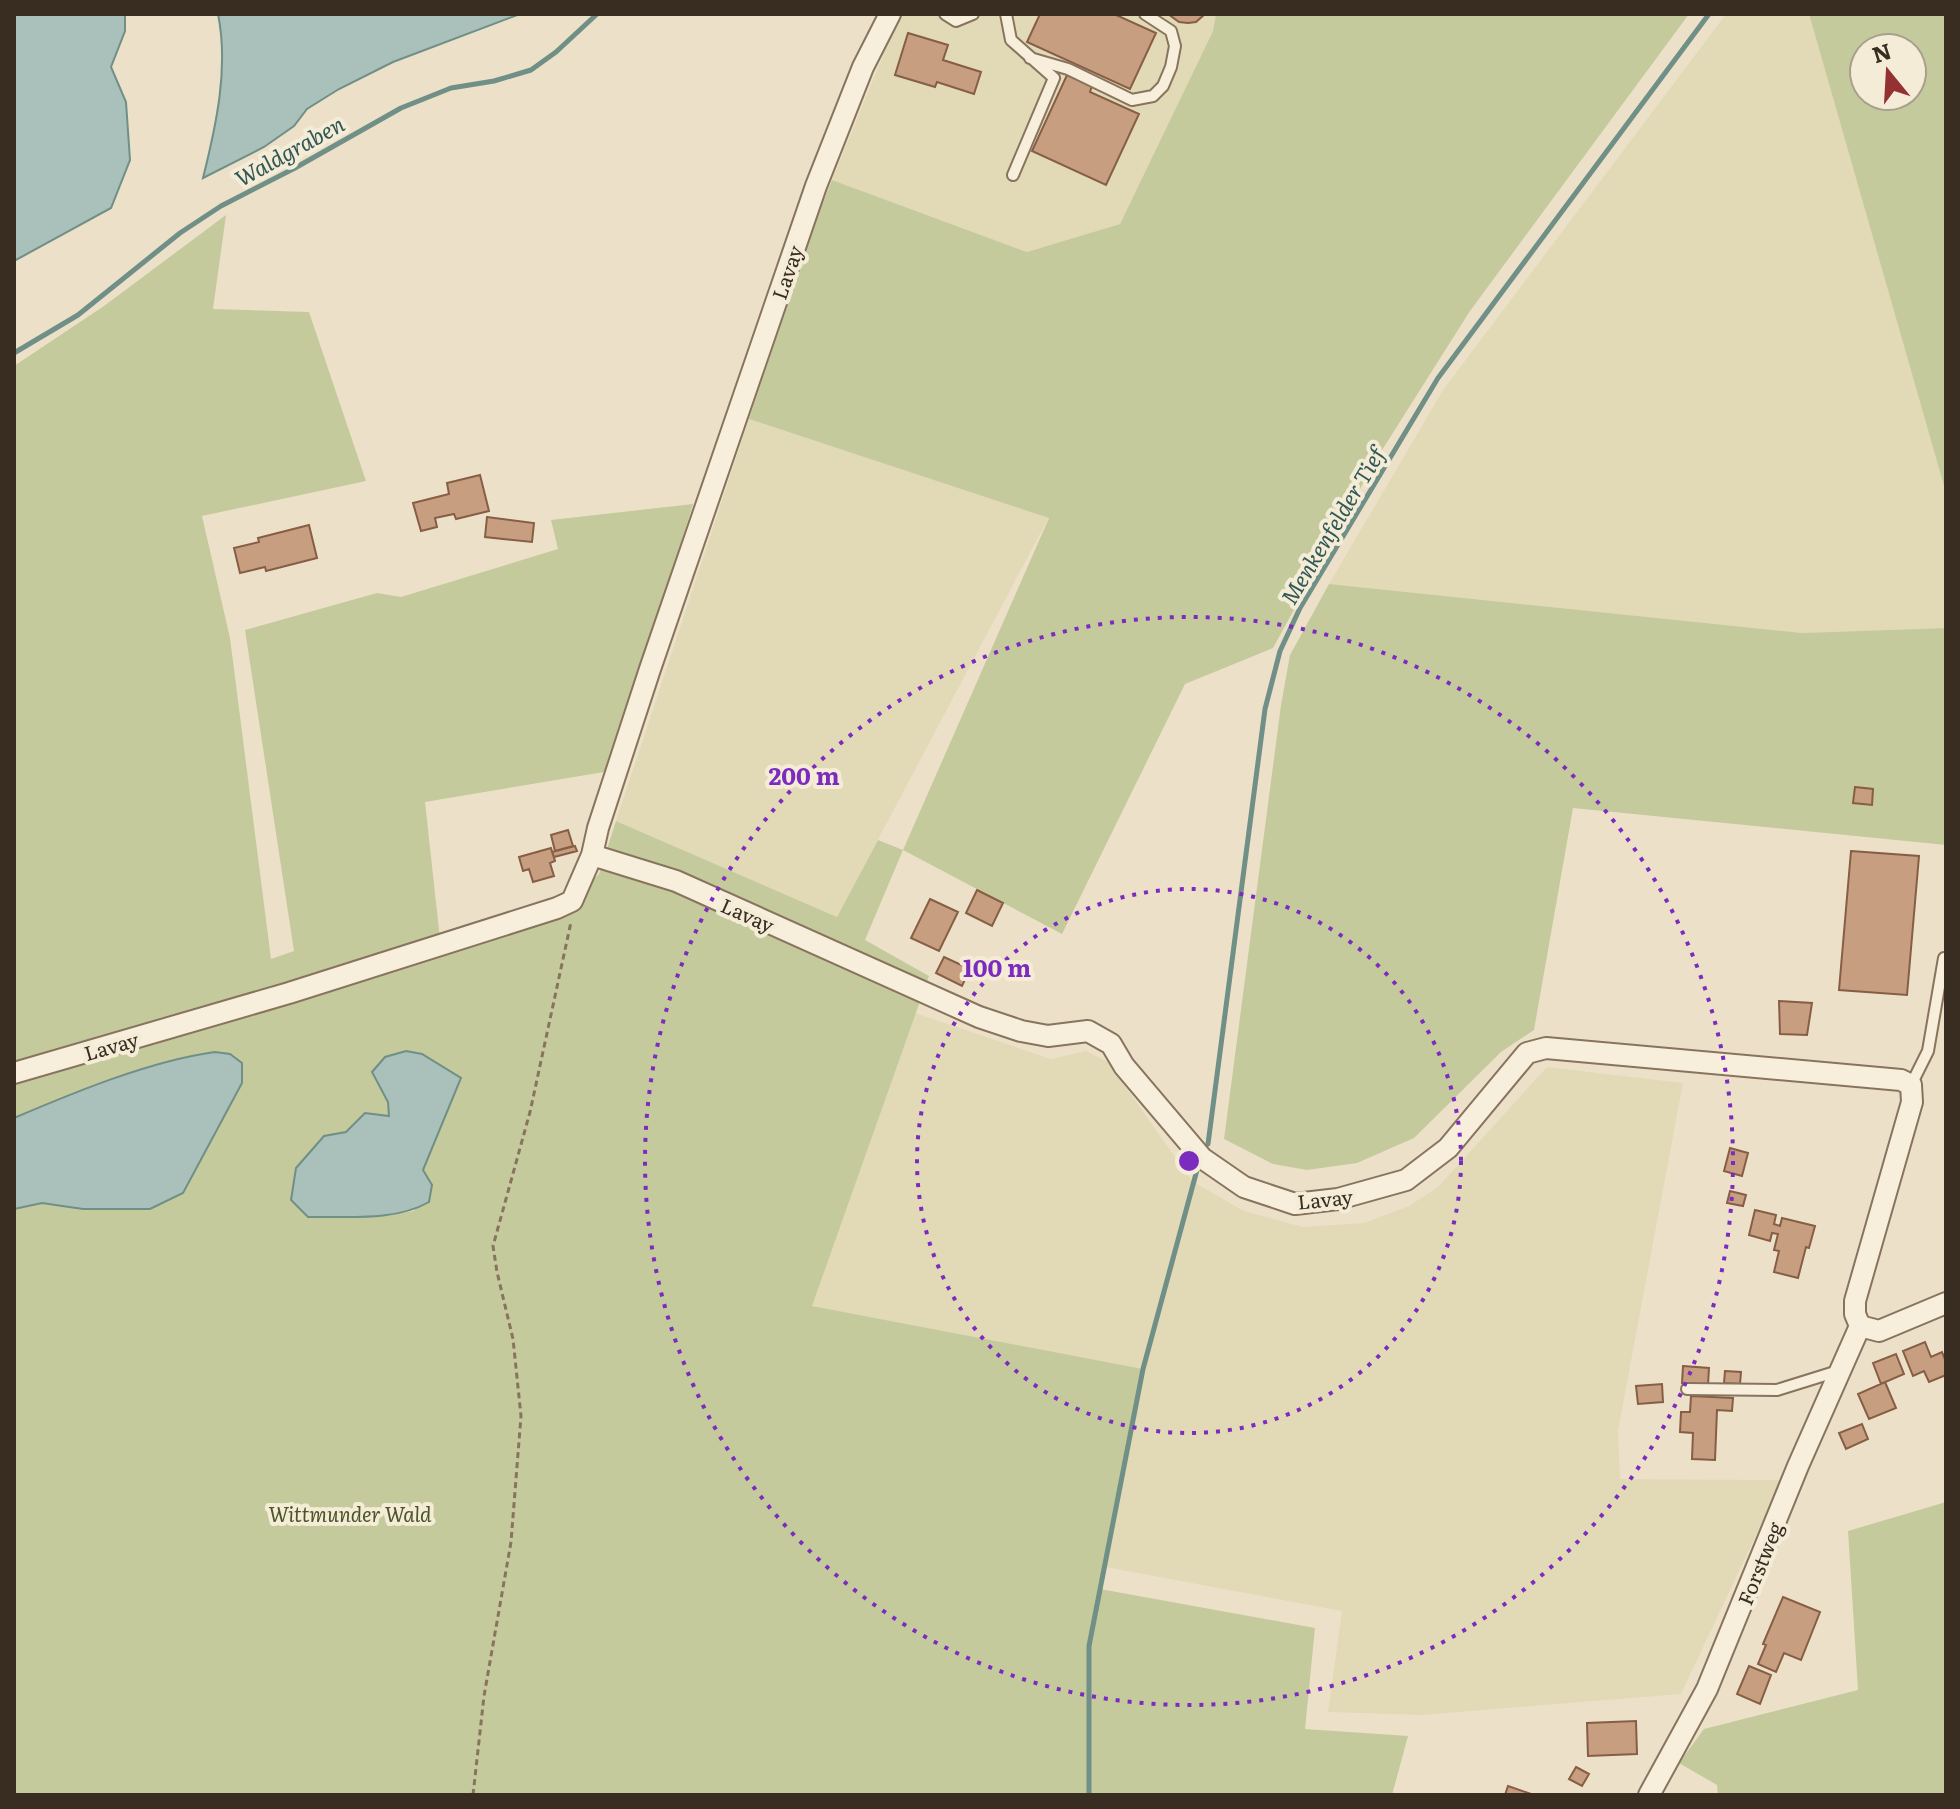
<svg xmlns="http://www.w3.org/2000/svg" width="1960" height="1809" font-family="Literata,serif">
	<rect width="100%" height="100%" fill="#ece1c8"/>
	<path fill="#e2dab6" d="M900 14H1216L1213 31 1120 224 1027 252 832 180Z
		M1726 14H1809L1946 493V628L1802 633 1329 584 1443 390Z
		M749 419 1049 517 837 917 616 821Z
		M915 1013 1051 1059 1086 1051 1108 1062 1192 1181 1244 1211 1303 1227 1364 1223 1409 1206 1438 1187 1547 1067 1683 1083 1618 1431 1620 1479 1782 1480 1681 1694 1422 1715 1328 1712 1342 1611 1105 1567 1143 1369 811 1306Z"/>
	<path fill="#c5ca9c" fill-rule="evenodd" d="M1216 14H1689L1470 311 1377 458 1273 648 1185 684 1062 934 903 850 865 940 929 976 812 1306 1143 1369 1100 1589 1315 1628 1305 1729 1408 1736 1392 1795H14V1209L42 1203 83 1209 188 1056 47 1104 14 1118V366L104 306 226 215 213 309 309 312 366 481 202 516 230 638 271 959 294 951 245 630 377 593 401 597 558 549 551 520 693 504 610 771 425 802 440 939 572 901 599 874 616 821 837 917 878 840 903 850 1049 518 749 419 811 232 832 180 1027 252 1120 224 1213 31ZM372 1072 461 1078 423 1170 414 1211 380 1216 308 1217 311 1152 324 1136 346 1132 389 1117 388 1102Z
		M1809 14H1946V493ZM1864 48H1912V96H1864Z
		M1329 584 1802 633 1946 628V845L1573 808 1534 1030 1501 1052 1414 1138 1357 1163 1307 1170 1273 1164 1224 1139 1281 705 1290 655Z
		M1946 1502V1795H1718L1717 1785 1679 1763 1704 1729 1858 1690 1848 1531Z"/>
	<path fill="#a9c1ba" stroke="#708f87" stroke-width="2" d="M14 14H125V31L111 67 126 102 130 160 111 208 14 261Z
		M218 14H520L393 62 339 89 307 109 294 126 264 147 203 178C216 126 229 68 218 14Z
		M406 1051 422 1054 461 1078 423 1170 432 1185 429 1202C394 1222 347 1216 308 1217L291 1200 296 1168 324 1136 346 1132 365 1113 389 1116 388 1102 372 1072 385 1057Z
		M215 1052 230 1054 242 1063V1083L183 1193 150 1209H83L42 1203 14 1209V1118C75 1092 150 1061 215 1052Z"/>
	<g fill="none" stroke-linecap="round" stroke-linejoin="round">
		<path stroke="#708f87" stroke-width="5" d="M14 353 78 315 180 233 221 206 295 168 401 108 451 88 494 81 531 70 556 52 597 14
			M1208 1144 1265 709 1280 651 1300 608 1438 378 1709 14
			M1089 1795V1646L1143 1369 1197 1170"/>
	</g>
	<path fill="#c89e80" stroke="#865e45" stroke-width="2" d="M1040 14H1114L1156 33 1130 89 1027 42Z
		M1168 14H1205L1196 22 1188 23 1179 22Z
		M908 33 948 45 943 60 981 72 974 94 937 82 935 87 895 75Z
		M1067 75 1092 86 1090 92 1139 114 1106 185 1032 151Z
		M480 475 489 511 456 519 454 514 435 518 437 527 421 531 413 503 449 494 447 483Z
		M487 517 534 523 532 542 485 537Z
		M309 525 317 558 266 571 265 567 240 573 234 548 259 542 258 538Z
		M1855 787 1873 789 1872 805 1853 803Z
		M568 830 573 846 555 851 551 835Z
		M575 846 577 851 554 857 552 852Z
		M551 848 555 861 550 863 554 876 533 882 529 869 523 871 519 857Z
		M1851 851 1919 856 1907 995 1839 990Z
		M977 890 1003 903 992 926 966 913Z
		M930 899 958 912 939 951 911 938Z
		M944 957 970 969 962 986 936 973Z
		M1779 1001 1812 1003 1807 1035 1780 1034Z
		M1730 1148 1748 1153 1742 1176 1724 1171Z
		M1730 1191 1746 1195 1743 1206 1727 1203Z
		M1755 1210 1776 1215 1774 1224 1780 1226 1782 1218 1815 1226 1809 1248 1806 1247 1798 1278 1774 1272 1779 1251 1774 1250 1778 1234 1772 1233 1770 1241 1749 1235Z
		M1925 1342 1931 1357 1942 1352 1946 1362V1375L1929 1382 1924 1371 1913 1376 1903 1351Z
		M1896 1354 1904 1374 1881 1384 1873 1363Z
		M1683 1366 1709 1368 1708 1385 1682 1383Z
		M1725 1371 1741 1372 1740 1384 1724 1383Z
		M1885 1382 1896 1408 1869 1419 1858 1394Z
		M1662 1384 1663 1402 1638 1404 1636 1386Z
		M1691 1396 1733 1398 1732 1411 1717 1410 1715 1460 1692 1459 1693 1433 1680 1432 1681 1412H1690Z
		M1862 1424 1868 1439 1846 1449 1839 1433Z
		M1783 1597 1820 1612 1801 1660 1784 1653 1776 1672 1758 1664 1766 1645 1763 1644Z
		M1749 1666 1771 1675 1760 1704 1737 1694Z
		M1636 1721 1637 1754 1588 1756 1587 1723Z
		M1576 1767 1589 1774 1582 1786 1569 1779Z
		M1508 1786 1534 1795H1505Z"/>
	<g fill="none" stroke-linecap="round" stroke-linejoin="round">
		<defs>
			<path id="service" d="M945 14 956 21 973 14
				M1006 14 1011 40 1054 78 1013 175
				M1030 58 1068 69 1132 100 1153 96 1163 86 1171 67 1175 46 1171 31 1145 14
				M1911 1085 1928 1051 1944 958
				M1687 1389 1777 1390 1838 1371"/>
			<path id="minor" d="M890 14 863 67 816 186 650 669 598 828 592 855 676 881 979 1017 1021 1031 1048 1036 1088 1031 1111 1044 1124 1066 1202 1158 1244 1187 1295 1204 1338 1199 1406 1180 1448 1148 1527 1053 1546 1048 1901 1080 1911 1085 1912 1102 1855 1301V1314L1860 1326 1879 1331 1946 1303
				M14 1073 289 993 557 908 572 901 592 855
				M1649 1795 1707 1689 1798 1466 1860 1326"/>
		</defs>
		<use href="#service" stroke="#88745e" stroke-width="14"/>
		<use href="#minor" stroke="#88745e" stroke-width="24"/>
		<path stroke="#88745e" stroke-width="3" stroke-dasharray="6 4" stroke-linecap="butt" d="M473 1795 484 1696 511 1542 521 1416 513 1339 497 1272 493 1246 530 1112 571 922"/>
		<use href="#service" stroke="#f7efdb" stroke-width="10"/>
		<use href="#minor" stroke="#f7efdb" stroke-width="20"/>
	</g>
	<g fill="none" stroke="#7b2cbf" stroke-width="4" stroke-dasharray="4 8">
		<circle cx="1189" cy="1161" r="272"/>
		<circle cx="1189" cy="1161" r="544"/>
	</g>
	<g text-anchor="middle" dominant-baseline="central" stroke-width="8" stroke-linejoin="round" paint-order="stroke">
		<g font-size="20" fill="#392c21" stroke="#f4ecd7">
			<text transform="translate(786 272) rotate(-71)">Lavay</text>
			<text transform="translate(748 914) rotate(24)">Lavay</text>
			<text transform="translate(111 1045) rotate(-16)">Lavay</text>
			<text transform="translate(1325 1198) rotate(-6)">Lavay</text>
			<text transform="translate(1759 1563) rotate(-68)">Forstweg</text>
		</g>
		<g font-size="20" font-style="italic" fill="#4a5428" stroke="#f4ecd7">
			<text x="350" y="1513">Wittmunder Wald</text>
		</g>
		<g font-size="22" font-style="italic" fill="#315855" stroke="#f4ecd7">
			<text transform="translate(289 150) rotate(-29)">Waldgraben</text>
			<text transform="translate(1332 525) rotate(-59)">Menkenfelder Tief</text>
		</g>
	</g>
	<circle cx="1189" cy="1161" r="12" fill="#7b2cbf" stroke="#f4ecd7" stroke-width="4"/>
	<g font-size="24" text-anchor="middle" font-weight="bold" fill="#7b2cbf" stroke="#f4ecd7" stroke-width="8" stroke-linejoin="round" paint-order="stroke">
		<text x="804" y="785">200 m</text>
		<text x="997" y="977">100 m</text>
	</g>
	<rect width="1960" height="1809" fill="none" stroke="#392c21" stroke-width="32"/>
	<g transform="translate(1888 72) rotate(342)"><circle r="38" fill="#f4ecd7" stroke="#a99f8e" stroke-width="2"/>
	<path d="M0-6L14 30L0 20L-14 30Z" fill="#943133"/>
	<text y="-12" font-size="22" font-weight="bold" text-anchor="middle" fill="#392c21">N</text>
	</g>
</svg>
